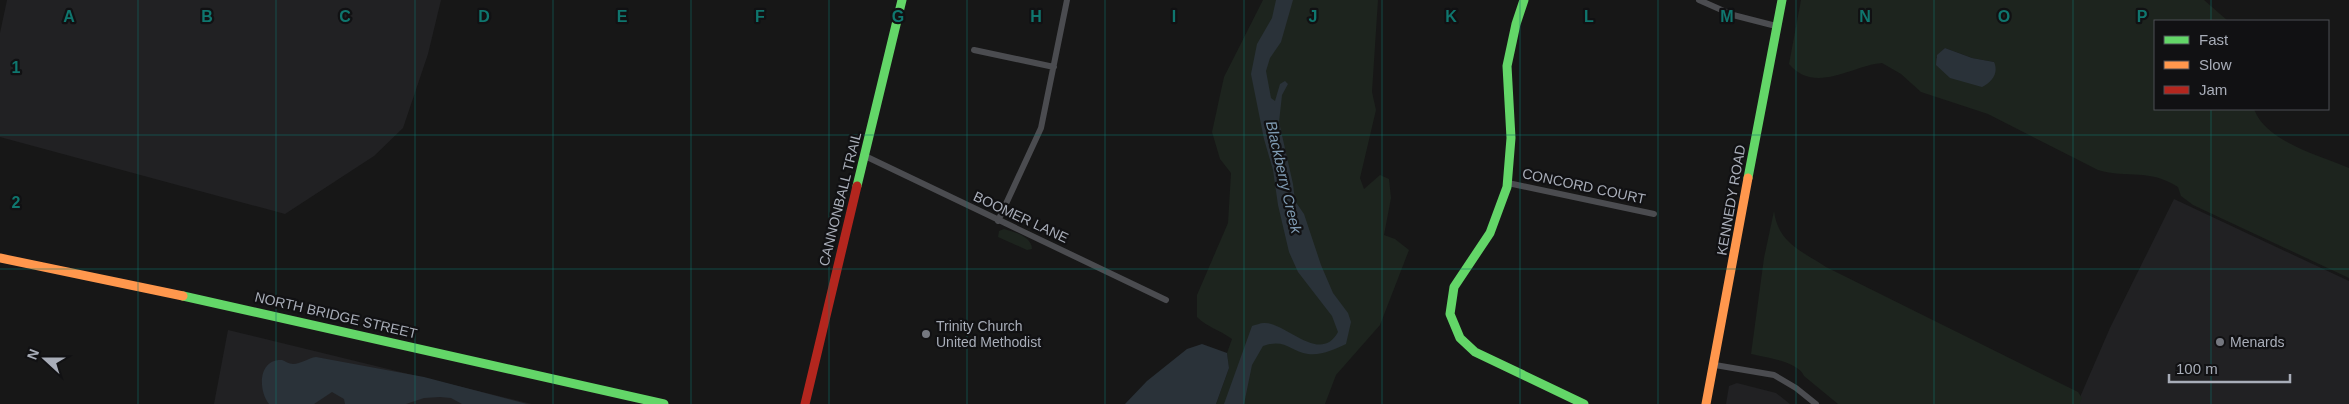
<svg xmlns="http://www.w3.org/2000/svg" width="2349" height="404" font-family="Arial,sans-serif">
	<rect width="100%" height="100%" fill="#171717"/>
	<path fill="#212123" d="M7 0H441L428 54 403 128 374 156 285 214 0 137V33Z
		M2174 199 2349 281V404H2077L2110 328Z
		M228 330 532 404H214Z
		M1737 383 1776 393 1790 404H1726L1729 386Z"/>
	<path fill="#1d241e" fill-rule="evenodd" d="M1263 0H1378L1372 92 1376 110 1360 178 1364 189 1380 175 1389 179 1391 198 1384 235 1395 239 1409 250 1380 325 1336 375 1325 404H1216L1229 368 1227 353 1232 339C1220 330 1207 327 1197 317V295L1228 223 1231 173 1220 159 1212 132 1224 77Z
		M1801 0H2204L2228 21H2155V109H2254C2266 142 2319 155 2349 168V278L2193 205 2181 196 2178 187C2149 168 2128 179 2098 170L1988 114 1921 92 1901 74 1882 63C1853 65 1815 95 1789 64ZM1945 48 1972 58 1994 62 1936 58Z
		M1774 211C1778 243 1802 251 1826 267L2078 392 2082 398 2079 404H1838L1804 376C1799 362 1765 357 1751 354L1764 258Z
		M1004 229C1015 232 1032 237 1032 249L1027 250 998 237 999 231Z"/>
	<path fill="#2a3239" d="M1276 0H1293L1281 42 1270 58 1266 71 1271 98 1275 101 1280 84 1285 81 1288 84 1282 95 1279 122 1293 184 1295 201 1304 214 1321 265 1333 293 1348 313 1351 322 1346 344C1335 349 1321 356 1308 354 1290 351 1285 338 1263 346L1252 365 1244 404H1224L1252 326C1256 325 1260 323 1264 323 1286 322 1320 365 1338 332L1332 316 1298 272 1289 252 1278 205 1273 170 1264 139 1251 74 1257 44 1272 18Z
		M1945 48 1972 58 1994 62C1999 73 1992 82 1982 87L1950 78 1936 65 1937 55Z
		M1202 344 1227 353 1229 368 1216 404H1125L1147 381 1187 349Z
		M316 357 424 377 527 404H462L451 398 440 397 424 398 406 404H345L344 399 332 392 314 404H269C258 390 258 359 282 360 285 361 289 364 293 364 301 364 308 358 316 357Z"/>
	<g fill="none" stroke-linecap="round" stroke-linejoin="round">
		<path stroke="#4b4c50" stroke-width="6" d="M1699 0 1733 15 1776 26
			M974 50 1054 67
			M865 156 1166 300
			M1508 183 1654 214
			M998 221 1041 128 1067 0
			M1715 365 1774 375 1796 388 1816 404"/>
		<path stroke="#63d668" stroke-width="9" d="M1524 0 1516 24 1507 66 1511 138 1507 187 1490 233 1454 287 1450 314 1460 338 1475 352 1584 404
			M1748 178 1782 0
			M857 186 902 0
			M183 296 664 404"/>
		<path stroke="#ff974d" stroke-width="9" d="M0 258 183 296
			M1706 404 1748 178"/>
		<path stroke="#b3261e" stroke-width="9" d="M805 404 857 186"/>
	</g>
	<path fill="none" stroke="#0f766e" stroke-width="1" stroke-opacity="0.55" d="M138 0V404M276 0V404M415 0V404M553 0V404M691 0V404M829 0V404M967 0V404M1105 0V404M1244 0V404M1382 0V404M1520 0V404M1658 0V404M1796 0V404M1934 0V404M2073 0V404M2211 0V21M2211 109V404M0 135H2349M0 269H2349"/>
	<g fill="#757880" stroke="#111113" stroke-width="2">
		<circle cx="926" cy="334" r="5"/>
		<circle cx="2220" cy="342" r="5"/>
	</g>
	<g text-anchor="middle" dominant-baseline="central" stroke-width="4.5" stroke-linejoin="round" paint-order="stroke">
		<g font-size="14" fill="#a8adb8" stroke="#111113">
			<text transform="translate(1584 186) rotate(12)">CONCORD COURT</text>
			<text transform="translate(840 199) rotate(-76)">CANNONBALL TRAIL</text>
			<text transform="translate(1731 200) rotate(-80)">KENNEDY ROAD</text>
			<text transform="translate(1021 217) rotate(25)">BOOMER LANE</text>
			<text transform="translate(336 315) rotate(13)">NORTH BRIDGE STREET</text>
		</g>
		<g font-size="14" fill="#a8adb8" stroke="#111113" text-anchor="start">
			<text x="936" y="326">Trinity Church<tspan x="936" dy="16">United Methodist</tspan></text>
			<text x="2230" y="342">Menards</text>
		</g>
		<g font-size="15" font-style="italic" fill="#7f9bb3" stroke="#111113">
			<text transform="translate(1284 177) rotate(77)">Blackberry Creek</text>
		</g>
	</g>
	<g font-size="16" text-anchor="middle" font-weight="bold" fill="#0f766e" stroke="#111113" stroke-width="4.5" stroke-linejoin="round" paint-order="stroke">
		<text x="69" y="22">A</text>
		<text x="207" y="22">B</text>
		<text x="345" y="22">C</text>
		<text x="484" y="22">D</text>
		<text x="622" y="22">E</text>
		<text x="760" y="22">F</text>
		<text x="898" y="22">G</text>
		<text x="1036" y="22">H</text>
		<text x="1174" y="22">I</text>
		<text x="1313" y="22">J</text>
		<text x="1451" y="22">K</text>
		<text x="1589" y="22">L</text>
		<text x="1727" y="22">M</text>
		<text x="1865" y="22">N</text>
		<text x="2004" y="22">O</text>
		<text x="2142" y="22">P</text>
		<text x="16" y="73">1</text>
		<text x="16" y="208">2</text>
	</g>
	<rect x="2154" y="20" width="175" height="90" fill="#111113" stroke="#4d4f55"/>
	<rect x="2164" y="36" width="25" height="8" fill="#63d668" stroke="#4d4f55"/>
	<text x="2199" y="45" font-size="15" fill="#a8adb8">Fast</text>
	<rect x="2164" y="61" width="25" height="8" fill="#ff974d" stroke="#4d4f55"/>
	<text x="2199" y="70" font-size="15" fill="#a8adb8">Slow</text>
	<rect x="2164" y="86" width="25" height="8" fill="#b3261e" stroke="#4d4f55"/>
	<text x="2199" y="95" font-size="15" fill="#a8adb8">Jam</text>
	<g transform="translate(45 359) rotate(291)" stroke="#111113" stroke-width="4" paint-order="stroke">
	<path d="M0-4L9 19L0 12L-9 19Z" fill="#a8adb8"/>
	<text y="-8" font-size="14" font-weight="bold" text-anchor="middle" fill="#a8adb8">N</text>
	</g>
	<path d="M2169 374v8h121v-8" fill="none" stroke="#a8adb8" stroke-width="2.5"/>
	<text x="2176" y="374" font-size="15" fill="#a8adb8" stroke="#111113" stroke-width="4" paint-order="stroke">100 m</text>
</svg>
